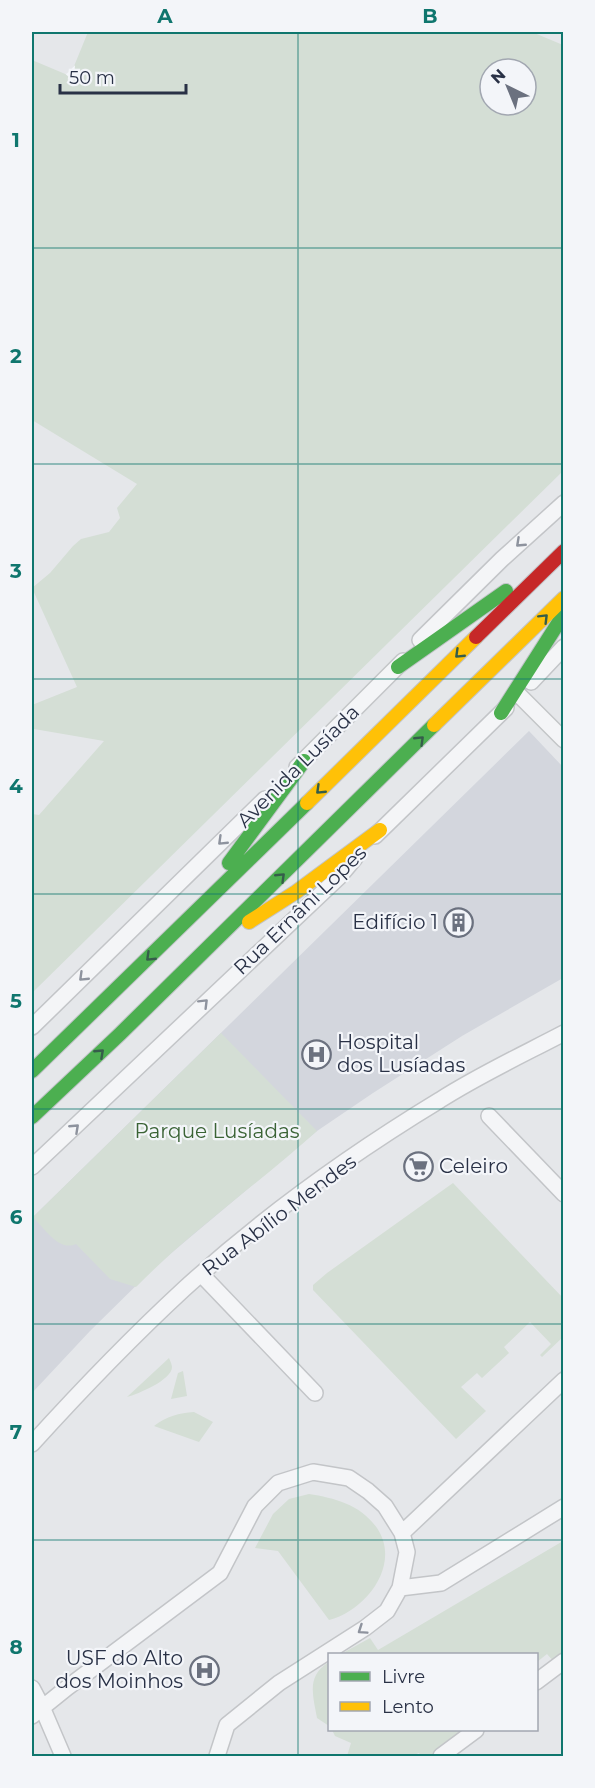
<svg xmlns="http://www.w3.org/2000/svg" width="595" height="1788" font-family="Montserrat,sans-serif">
	<rect width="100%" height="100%" fill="#e5e7ea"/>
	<path fill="#d3d6dd" d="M529 731 563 767V978L462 1036 373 1093 317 1131 157 1265 90 1331 32 1393V1218Z"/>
	<path fill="#d4ded5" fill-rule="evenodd" d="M88 32H532L563 45V471L32 993V814L39 815 104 741 34 729 32 723V705L77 687 32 588 50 573 73 546 81 539 109 532 120 518 117 508 137 484 32 420V60L70 76ZM490 69H526V105H490Z
		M221 1033 317 1131C258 1184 192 1230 136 1287L110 1279 76 1244C59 1252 44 1228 33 1217Z
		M453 1183 564 1299 563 1337 542 1357 540 1355 551 1344 530 1322 504 1347 509 1353 482 1378 477 1373 461 1387 486 1411 456 1439 313 1290V1285L327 1273Z
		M169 1358C170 1360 172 1365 172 1367 172 1380 138 1394 127 1397Z
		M183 1371 187 1396 171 1399 178 1373Z
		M194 1412 213 1422 199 1442 154 1426C167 1416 179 1413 194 1412Z
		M309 1494C335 1498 361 1505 377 1528 402 1565 365 1611 329 1620L278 1551 255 1548 273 1514 289 1499Z
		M563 1541V1656L555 1663 547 1654 537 1662 536 1654H341L370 1638 378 1650Z
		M329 1662V1726L317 1718C313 1695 306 1676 329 1662Z
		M332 1730H469L433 1756H421L419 1753 412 1756H347L351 1743 335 1736Z"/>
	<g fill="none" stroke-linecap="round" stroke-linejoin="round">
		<defs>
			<path id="street" d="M420 640 502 559 564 503
				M531 682 564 647
				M519 695 564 740
				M297 767 403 661
				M375 836 506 708
				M32 1027 265 799
				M489 1116 564 1194
				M32 1167 339 877 355 858
				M201 1274 315 1393
				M32 1444C81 1390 131 1338 184 1289 261 1219 351 1154 440 1100 479 1075 522 1055 564 1033
				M402 1533 564 1380
				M400 1588 441 1583 564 1507
				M536 1682 564 1661
				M32 1688 42 1707 63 1756
				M32 1716 68 1687 220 1573 255 1506 278 1483 313 1472 349 1478 368 1491 385 1506 402 1533 407 1552 400 1588 387 1611 365 1628 279 1683 227 1725 217 1756
				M441 1756 476 1730"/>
			<path id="fast" d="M398 667 506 591
				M501 713 564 614
				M229 863 304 761
				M32 1071 307 803
				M32 1117 120 1034 434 725"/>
			<path id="slow" d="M434 725 564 598
				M307 803 476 637
				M249 922 296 892 380 830"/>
			<path id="jam" d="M476 637 564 551"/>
		</defs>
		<use href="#street" stroke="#c3c5c8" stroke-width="18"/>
		<use href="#fast" stroke="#c1c4c8" stroke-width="16"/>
		<use href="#slow" stroke="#c1c4c8" stroke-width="16"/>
		<use href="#jam" stroke="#c1c4c8" stroke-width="16"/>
		<use href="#street" stroke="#f4f5f7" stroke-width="15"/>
		<use href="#fast" stroke="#4caf50" stroke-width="14"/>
		<use href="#slow" stroke="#ffc107" stroke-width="14"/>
		<use href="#jam" stroke="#c62828" stroke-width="14"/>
	</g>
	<defs><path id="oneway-chevron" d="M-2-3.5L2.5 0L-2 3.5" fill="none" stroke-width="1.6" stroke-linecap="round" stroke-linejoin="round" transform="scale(1.5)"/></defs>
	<g stroke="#8e939e">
		<use href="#oneway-chevron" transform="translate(520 543) rotate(137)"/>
		<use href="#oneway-chevron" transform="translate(222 841) rotate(136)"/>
		<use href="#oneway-chevron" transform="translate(83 977) rotate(136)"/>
		<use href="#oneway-chevron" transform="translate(204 1003) rotate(-45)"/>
		<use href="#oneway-chevron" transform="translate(75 1128) rotate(-43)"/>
		<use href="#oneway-chevron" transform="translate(362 1630) rotate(146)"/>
	</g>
	<g stroke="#355d4a">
		<use href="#oneway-chevron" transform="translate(544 618) rotate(-45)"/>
		<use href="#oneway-chevron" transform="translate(459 654) rotate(136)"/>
		<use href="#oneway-chevron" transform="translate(420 740) rotate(-44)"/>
		<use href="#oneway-chevron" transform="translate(320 790) rotate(136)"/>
		<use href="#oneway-chevron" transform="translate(281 877) rotate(-44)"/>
		<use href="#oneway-chevron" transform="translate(150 957) rotate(136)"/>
		<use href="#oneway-chevron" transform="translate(100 1053) rotate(-43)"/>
	</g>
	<path fill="none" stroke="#0f766e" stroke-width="1.5" stroke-opacity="0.55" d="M298 32V1756M32 248H564M32 464H564M32 679H564M32 894H564M32 1109H564M32 1324H564M32 1540H564"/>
	<defs>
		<symbol id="building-ring" viewBox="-11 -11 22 22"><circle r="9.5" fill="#f3f5f9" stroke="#6b717f" stroke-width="1.5"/><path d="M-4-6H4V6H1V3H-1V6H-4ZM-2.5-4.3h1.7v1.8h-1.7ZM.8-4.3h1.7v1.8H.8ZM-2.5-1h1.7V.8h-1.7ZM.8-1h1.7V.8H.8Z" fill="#6b717f"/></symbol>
		<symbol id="hospital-ring" viewBox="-11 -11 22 22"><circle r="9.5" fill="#f3f5f9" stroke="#6b717f" stroke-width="1.5"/><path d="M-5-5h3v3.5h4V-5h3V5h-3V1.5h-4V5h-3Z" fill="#6b717f"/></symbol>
		<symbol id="supermarket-ring" viewBox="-11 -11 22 22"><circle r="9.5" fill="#f3f5f9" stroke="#6b717f" stroke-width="1.5"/><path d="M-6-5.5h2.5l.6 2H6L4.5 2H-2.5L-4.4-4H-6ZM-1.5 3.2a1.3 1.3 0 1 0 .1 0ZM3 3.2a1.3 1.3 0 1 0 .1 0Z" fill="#6b717f"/></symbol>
	</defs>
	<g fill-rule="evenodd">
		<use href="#building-ring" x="442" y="906" width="33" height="33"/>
		<use href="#hospital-ring" x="300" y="1038" width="33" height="33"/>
		<use href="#supermarket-ring" x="402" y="1150" width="33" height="33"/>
		<use href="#hospital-ring" x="188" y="1654" width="33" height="33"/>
	</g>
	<g text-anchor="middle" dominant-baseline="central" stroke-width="4.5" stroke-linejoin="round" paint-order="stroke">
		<g font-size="20" fill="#293146" stroke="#f3f5f9">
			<text transform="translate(298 766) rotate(-45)">Avenida Lusíada</text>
			<text transform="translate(300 910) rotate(-44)">Rua Ernâni Lopes</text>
			<text transform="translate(279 1215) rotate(-37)">Rua Abílio Mendes</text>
		</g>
		<g font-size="20" fill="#293146" stroke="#f3f5f9" text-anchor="end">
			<text x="438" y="922">Edifício 1</text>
			<text x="337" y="1042" text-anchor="start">Hospital<tspan x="337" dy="23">dos Lusíadas</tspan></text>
			<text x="439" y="1166" text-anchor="start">Celeiro</text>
			<text x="183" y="1658">USF do Alto<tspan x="183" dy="23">dos Moinhos</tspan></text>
		</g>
		<g font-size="20" fill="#3a6335" stroke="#f3f5f9">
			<text x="217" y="1131">Parque Lusíadas</text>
		</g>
	</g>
	<rect width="595" height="1788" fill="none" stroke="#f3f5f9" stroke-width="66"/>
	<rect x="328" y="1653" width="210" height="78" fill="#f3f5f9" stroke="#a2a7b1" stroke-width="1.5"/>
	<rect x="340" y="1672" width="30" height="9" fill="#4caf50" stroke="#a2a7b1" stroke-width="1.5"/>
	<text x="382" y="1683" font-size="18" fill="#293146">Livre</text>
	<rect x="340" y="1702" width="30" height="9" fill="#ffc107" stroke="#a2a7b1" stroke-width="1.5"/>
	<text x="382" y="1713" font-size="18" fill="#293146">Lento</text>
	<g transform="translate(508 87) rotate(317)"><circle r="28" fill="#f3f5f9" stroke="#a2a7b1" stroke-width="1.5"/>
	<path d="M0-4.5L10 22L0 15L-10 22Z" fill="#6b717f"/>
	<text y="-9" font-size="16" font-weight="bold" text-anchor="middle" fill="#293146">N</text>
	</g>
	<path d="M60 84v9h126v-9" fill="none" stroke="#293146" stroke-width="3"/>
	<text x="69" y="84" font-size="18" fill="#293146" stroke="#f3f5f9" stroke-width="4.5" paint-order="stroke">50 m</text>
	<rect x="33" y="33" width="529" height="1722" fill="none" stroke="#0f766e" stroke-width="2"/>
	<g font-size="20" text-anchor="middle" font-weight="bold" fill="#0f766e">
		<text x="165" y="23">A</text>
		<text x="430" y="23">B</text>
		<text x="16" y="147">1</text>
		<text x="16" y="363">2</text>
		<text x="16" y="578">3</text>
		<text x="16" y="793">4</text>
		<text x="16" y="1008">5</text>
		<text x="16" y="1224">6</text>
		<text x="16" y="1439">7</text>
		<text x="16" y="1654">8</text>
	</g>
</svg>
